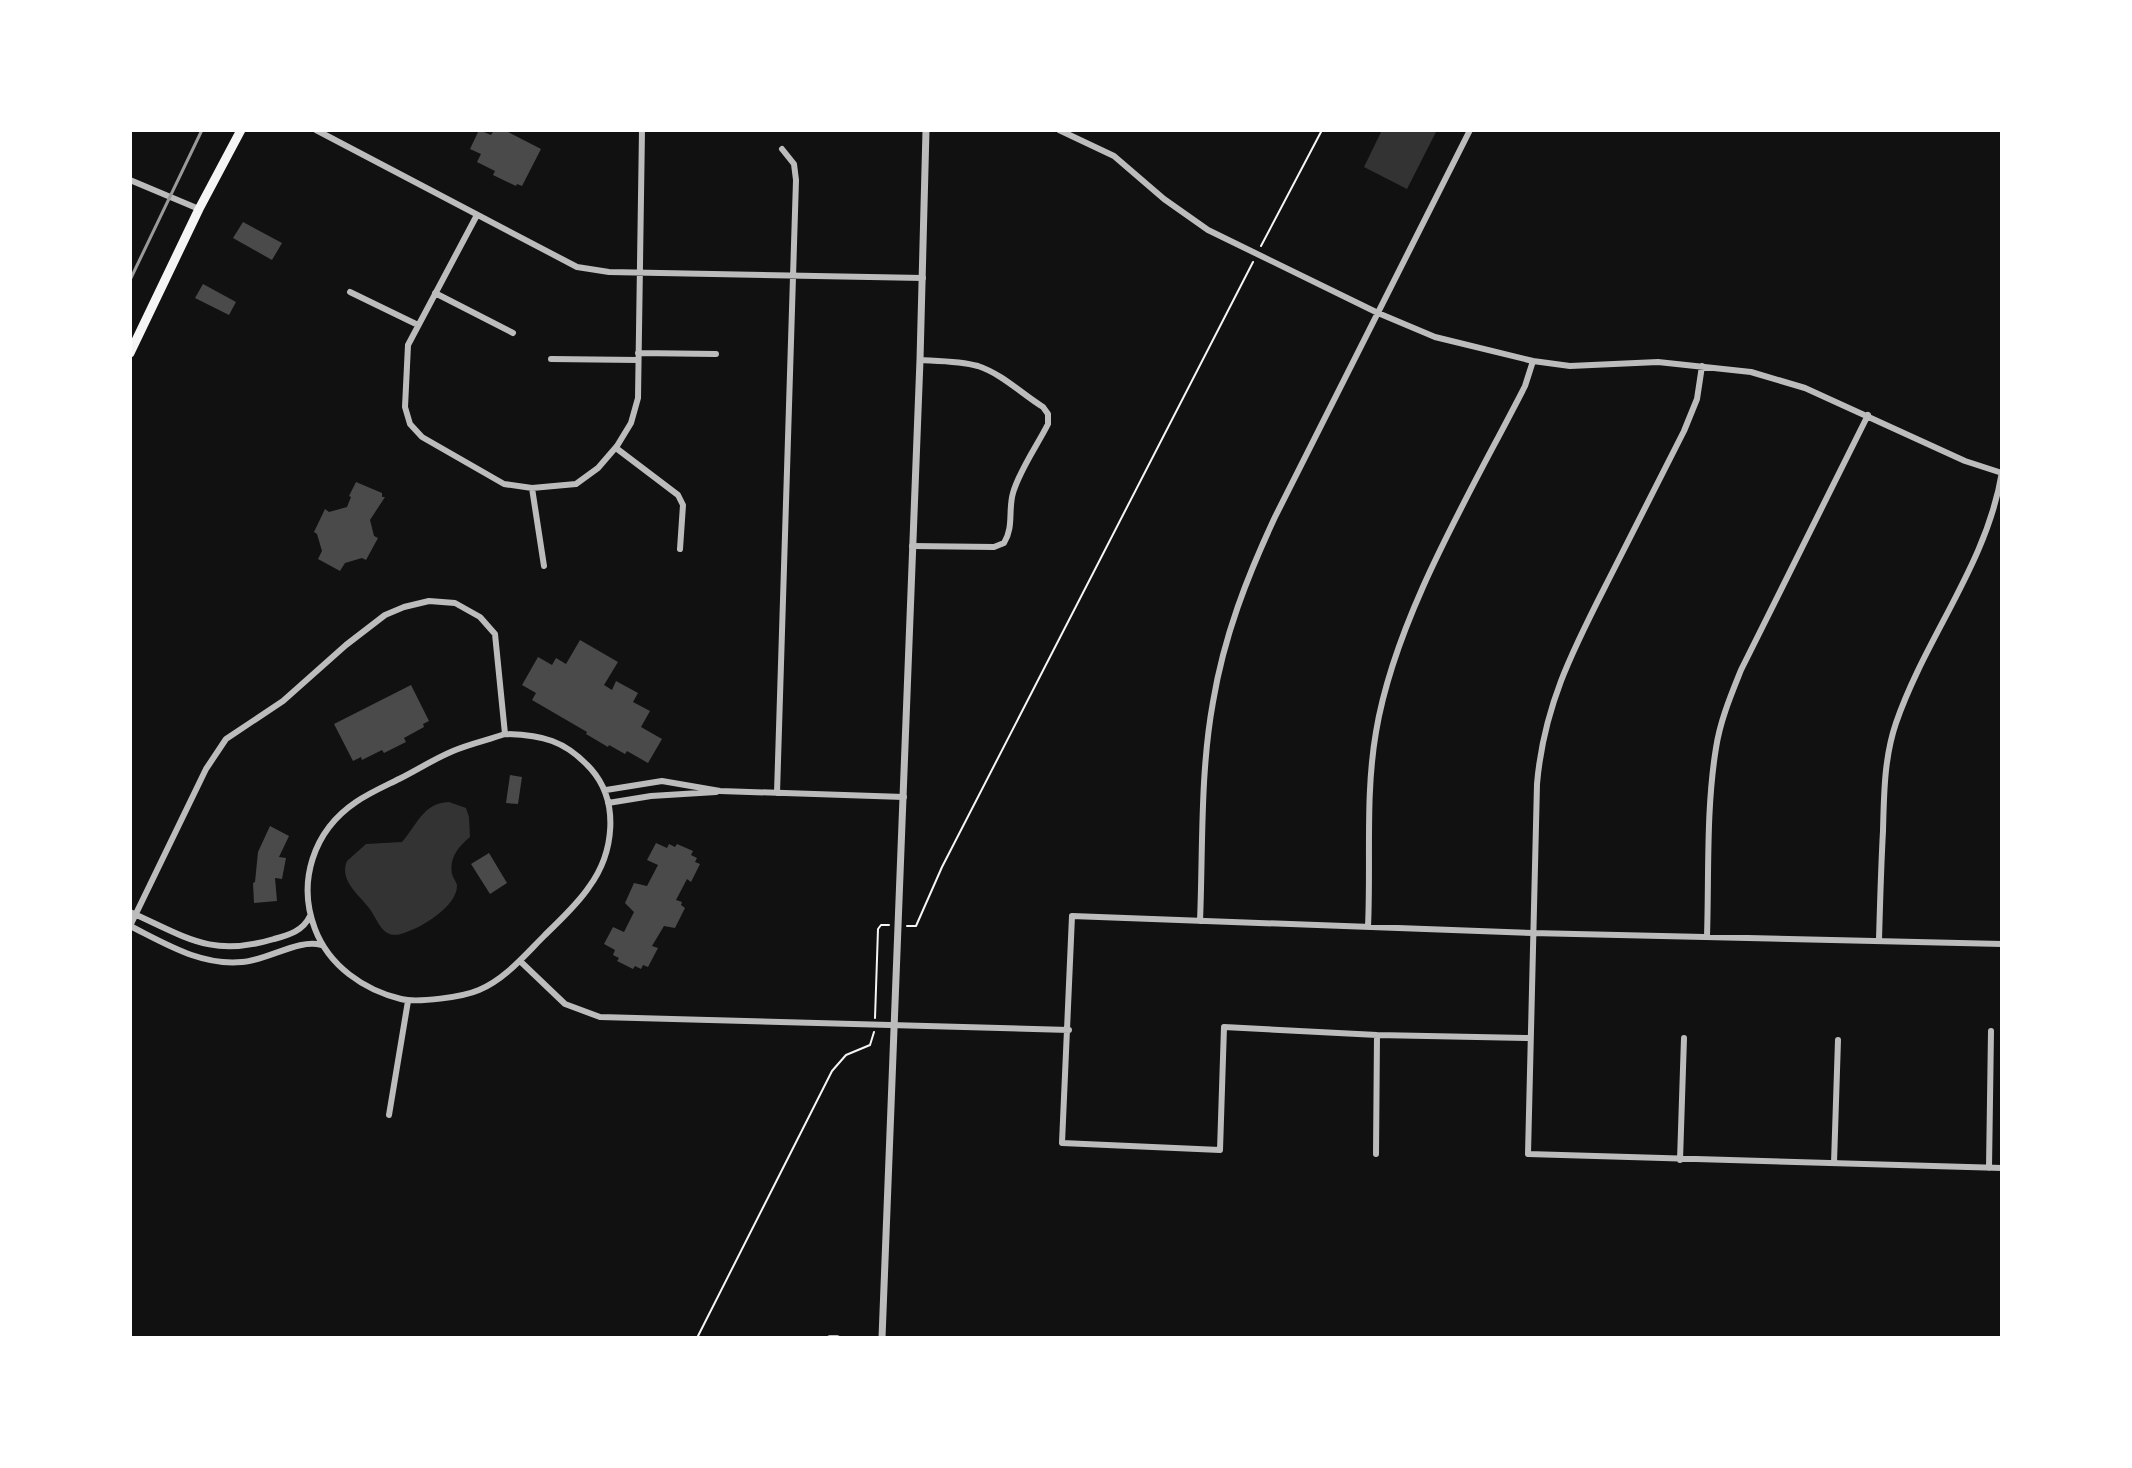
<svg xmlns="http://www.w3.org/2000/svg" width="2132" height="1468" font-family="'Space Grotesk',sans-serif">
	<rect width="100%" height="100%" fill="#111"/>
	<path fill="#333" d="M1382 130H1437L1407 189 1364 167Z
		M449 802 466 808 469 817 470 837C458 847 449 858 452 874 453 878 456 881 457 885 458 906 421 928 404 933 382 941 379 921 369 908 358 894 339 880 347 861L366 844 402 842C417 825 423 803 449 802Z"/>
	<path fill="#4a4a4a" d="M479 130 491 135 494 130H504L541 149 522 186 517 184 516 186 493 175 495 171 477 162 481 154 470 149Z
		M243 222 282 243 272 260 233 238Z
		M203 284 236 302 229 315 195 298Z
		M356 482 382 493V497H385L370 520 374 536 378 538 366 560 362 558 345 563 340 571 318 559 322 551 317 534 314 532 325 509 329 512 347 507 351 497 349 496Z
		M580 640 618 662 604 685 612 690 616 681 638 693 633 702 650 711 641 727 662 739 648 763 627 751 625 754 609 745 608 747 586 734 587 732 532 700 536 693 522 685 538 657 552 665 556 658 566 664Z
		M411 685 429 721 423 724 424 727 404 738 406 742 384 753 382 750 362 760 361 757 353 761 334 724Z
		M510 775 522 777 518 804 506 803Z
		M270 826 289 836 279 857 286 858 282 879 275 878 277 901 254 903 253 883 255 882 258 852Z
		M656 843 667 848 669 844 675 847 677 844 693 851 691 855 697 858 695 862 700 864 691 882 687 879 676 900 682 902 681 905 685 908 675 928 664 926 652 946 658 948 648 967 643 965 641 969 635 966 633 969 617 961 619 958 613 955 615 950 604 944 613 927 624 932 634 912 625 903 634 883 647 886 658 865 647 860Z
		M489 853 507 883 490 894 471 864Z"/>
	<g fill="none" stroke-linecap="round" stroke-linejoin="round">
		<path stroke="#f5f5f5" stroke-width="2" d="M1261 246 1322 130
			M907 926H916L942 867 1253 262
			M875 1018 878 929 881 925H889
			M697 1338 832 1071 846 1055 870 1045 874 1032"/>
		<path stroke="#bcbcbc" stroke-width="6" d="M316 130 577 267 609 272 923 278
			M1059 130 1114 156 1164 199 1208 230 1378 313 1435 337 1533 361 1570 366 1658 362 1751 372 1805 388 1965 461 2002 473
			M130 180 199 209
			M477 215 408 345 405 407 410 424 422 437 504 484 532 488 576 484 598 468 617 446 631 423 638 398 642 130
			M350 292 418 325
			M435 293 513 333
			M638 353 716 354
			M551 359 638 360
			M1702 366 1697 399 1684 431C1660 478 1636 525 1612 573 1576 644 1544 702 1537 784L1528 1154 2002 1168
			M616 448 678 495 683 505 680 549
			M532 488 544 566
			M912 546 994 547 1004 543C1014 527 1008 510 1013 493 1020 469 1037 446 1048 424V414L1043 407C1022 394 1002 374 978 366 960 361 939 361 920 360
			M505 734C542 735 565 740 591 769 620 802 614 853 589 887 577 905 559 921 544 936 524 956 505 979 479 990 463 997 418 1003 401 999 364 990 329 966 315 929 297 882 313 831 356 802 369 793 385 786 399 779 417 770 434 759 453 751 469 744 488 740 505 734Z
			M606 790 662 781 720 791 904 797
			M777 793 796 180 794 164 782 149
			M608 803 651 796 716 792
			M130 912C186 937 211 958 274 939 289 935 303 931 310 916
			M1200 921C1203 849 1200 773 1213 702 1224 636 1247 577 1275 517L1470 130
			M130 926 206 769 226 739 283 701 346 645 385 615 404 607 429 601 455 603 480 617 495 634 505 734
			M130 926C166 944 201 966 242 962 266 961 300 938 321 945
			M1368 927C1371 862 1365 795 1376 732 1395 617 1472 490 1525 386L1533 361
			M1707 936C1709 874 1706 809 1716 748 1720 721 1731 695 1741 670L1868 415
			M1879 940C1880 904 1881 867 1883 831 1884 795 1884 758 1896 723 1926 636 1987 564 2002 472
			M520 961 565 1004 600 1017 1069 1030
			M1530 1038 1377 1035 1224 1027 1220 1150 1062 1143 1072 916 1532 933 2002 944
			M389 1115 408 1001
			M1376 1154 1377 1035
			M1680 1160 1684 1038
			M1834 1163 1838 1040
			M1989 1168 1991 1031
			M830 1338H837"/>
		<path stroke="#bcbcbc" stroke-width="7" d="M882 1338 920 360 926 130"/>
		<path stroke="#f5f5f5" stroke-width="9" d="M130 353 199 209 241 130"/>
		<path stroke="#9a9a9a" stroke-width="3" d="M130 280 202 130"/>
	</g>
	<rect width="2132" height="1468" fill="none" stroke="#ffffff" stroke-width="264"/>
</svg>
